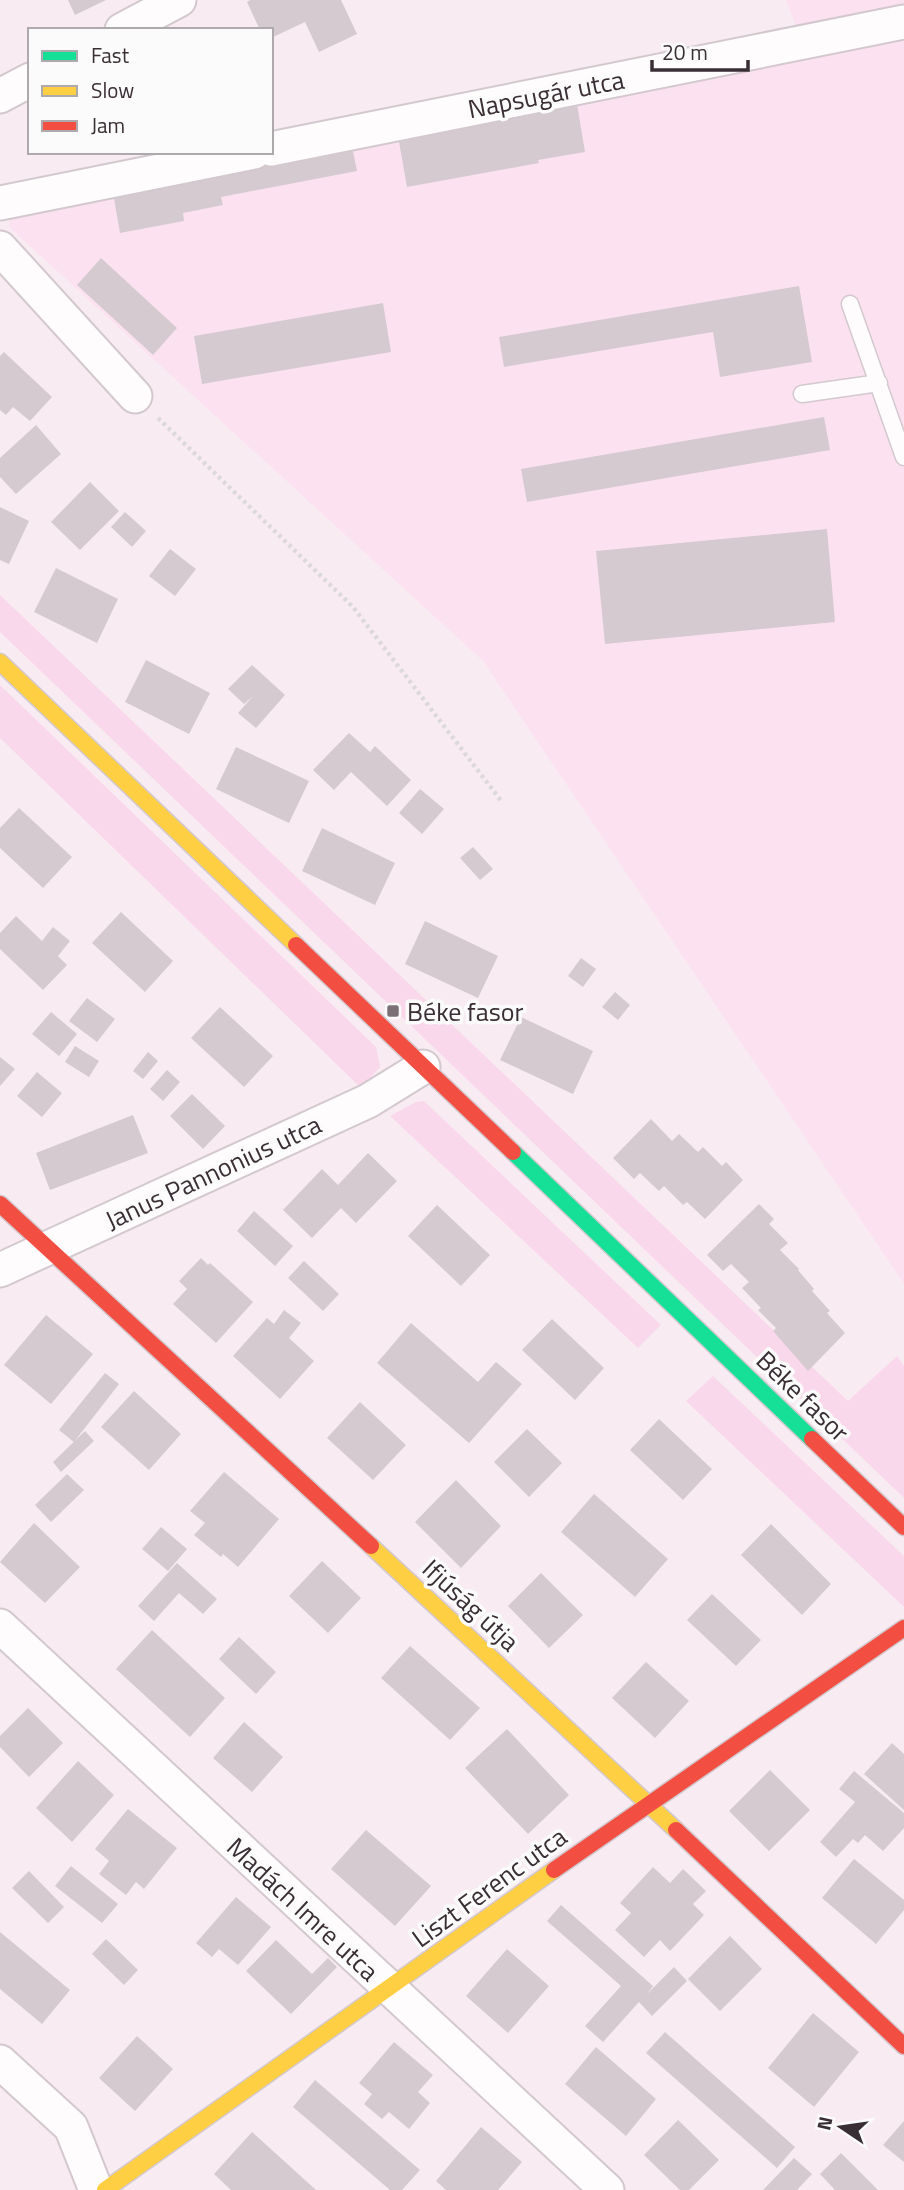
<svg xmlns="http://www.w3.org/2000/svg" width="904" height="2190" font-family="'Titillium Web',sans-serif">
	<rect width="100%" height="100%" fill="#f8ecf2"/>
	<path fill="#fce2f0" d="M786 0H904V1284L483 661 9 227 13 197 805 51Z"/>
	<path fill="#fad8eb" d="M0 595 848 1401 897 1356 904 1366V1498L0 632Z
		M0 685 376 1047 380 1067 361 1088 0 738Z
		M424 1101 661 1325 638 1348 390 1116 416 1102Z
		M713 1376 904 1556V1607L686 1401Z"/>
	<path fill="#d5cad0" d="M68 0H106L75 15Z
		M250 0H341L357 34 319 52 305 22 271 38V30H260L247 2Z
		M577 104 585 152 538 160 539 163 407 187 398 136Z
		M350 136 357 171 221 197 223 205 183 213 184 221 120 233 112 187Z
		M101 258 177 328 153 355 77 285Z
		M799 286 812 362 720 377 713 332 504 367 499 337Z
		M383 303 391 352 202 384 194 336Z
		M4 352 52 397 30 421 13 407 6 415 0 410V356Z
		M824 417 830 450 527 502 521 469Z
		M36 425 61 454 16 494 0 477V458Z
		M90 482 119 511 80 550 51 522Z
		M0 507 29 521 9 564 0 560Z
		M125 512 146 531 132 547 111 527Z
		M827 529 835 622 605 644 596 551Z
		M170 549 196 569 175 596 149 576Z
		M56 568 118 599 97 643 34 612Z
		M146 660 210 693 189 734 125 702Z
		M252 665 285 695 256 728 238 713 253 696 244 704 228 689Z
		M349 733 370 752 375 746 411 780 387 806 351 772 334 790 313 770Z
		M236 747 309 781 289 823 216 789Z
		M420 789 444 809 422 834 399 813Z
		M19 808 72 857 43 888 0 848V828Z
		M322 828 395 863 375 905 302 871Z
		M473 847 493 869 480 880 460 858Z
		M121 912 173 961 145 992 92 943Z
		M16 916 42 941 53 927 70 941 58 956 67 965 43 990 0 949V933Z
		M425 921 498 956 478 998 405 964Z
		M581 958 596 969 583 987 568 976Z
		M615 992 630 1005 618 1020 602 1007Z
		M87 998 115 1019 97 1042 69 1021Z
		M220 1007 273 1056 244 1087 191 1038Z
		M51 1012 77 1034 59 1056 32 1034Z
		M521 1017 593 1051 573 1094 500 1060Z
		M75 1046 99 1061 89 1077 65 1062Z
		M148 1052 158 1061 143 1079 133 1071Z
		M0 1057 15 1069 0 1086Z
		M167 1070 180 1082 163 1101 150 1089Z
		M37 1072 62 1093 42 1117 17 1096Z
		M192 1094 225 1126 203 1149 170 1116Z
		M133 1115 148 1153 50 1190 36 1153Z
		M651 1119 672 1141 679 1134 698 1152 703 1147 722 1166 726 1162 743 1180 705 1219 687 1202 683 1205 664 1186 659 1191 640 1173 634 1179 613 1158Z
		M368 1153 397 1181 356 1223 341 1208 312 1238 283 1210 322 1169 338 1185Z
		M759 1204 774 1219 769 1224 788 1243 780 1250 799 1269 798 1270 814 1289 812 1291 830 1311 827 1313 845 1333 808 1371 773 1331 776 1328 758 1310 761 1308 742 1288 749 1282 731 1264 723 1271 707 1255Z
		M437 1205 490 1255 461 1286 408 1236Z
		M254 1211 293 1246 275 1266 237 1231Z
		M201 1258 208 1265 210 1263 253 1302 216 1343 173 1304 187 1289 179 1281Z
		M304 1261 339 1294 323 1311 288 1278Z
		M284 1310 301 1323 289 1338 314 1361 280 1399 233 1356 267 1318 274 1324Z
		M46 1315 93 1354 51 1404 4 1365Z
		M552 1319 604 1368 575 1400 522 1350Z
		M411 1323 478 1382 496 1362 522 1384 469 1443 377 1363Z
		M105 1373 119 1384 74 1442 59 1430Z
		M134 1391 181 1434 149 1470 101 1427Z
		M360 1402 406 1445 373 1480 327 1438Z
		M659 1419 712 1469 683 1500 630 1450Z
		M527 1429 562 1463 529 1497 494 1462Z
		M85 1431 94 1441 61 1472 53 1462Z
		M224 1472 279 1519 238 1567 223 1554 221 1557 194 1535 205 1523 190 1511Z
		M67 1474 84 1490 51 1522 35 1505Z
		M456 1480 501 1526 461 1568 415 1522Z
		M594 1494 668 1559 635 1597 561 1532Z
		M34 1523 80 1567 45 1603 0 1562Z
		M771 1524 831 1584 802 1615 741 1555Z
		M161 1527 187 1549 168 1571 142 1549Z
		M322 1561 361 1598 328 1633 289 1596Z
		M177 1563 217 1599 203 1614 179 1593 154 1621 138 1606Z
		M541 1573 583 1615 549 1648 508 1606Z
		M712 1594 761 1640 736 1666 687 1620Z
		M152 1630 225 1698 190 1737 116 1669Z
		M239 1637 276 1672 256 1694 219 1659Z
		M410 1646 480 1708 450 1740 381 1678Z
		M646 1662 689 1701 655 1738 612 1698Z
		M28 1708 63 1743 29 1777 0 1747V1736Z
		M244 1722 283 1757 252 1792 213 1758Z
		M507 1729 569 1795 528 1834 465 1768Z
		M892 1743 904 1754V1810L864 1774Z
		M78 1761 114 1795 72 1842 36 1808Z
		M770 1770 810 1810 769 1851 729 1811Z
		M854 1771 904 1813V1828L883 1851 865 1835 858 1843 853 1839 836 1857 820 1842 855 1802 839 1789Z
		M128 1809 177 1848 144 1889 136 1882 126 1895 99 1874 109 1861 95 1849Z
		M366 1830 431 1886 395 1926 331 1869Z
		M854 1859 904 1900V1910L876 1944 822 1898Z
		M71 1866 118 1904 102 1923 55 1886Z
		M653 1867 670 1883 683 1869 706 1891 693 1904 704 1915 670 1951 660 1940 644 1957 615 1930 631 1913 620 1903Z
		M29 1871 64 1907 48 1923 12 1888Z
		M236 1897 271 1927 238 1965 219 1949 212 1957 196 1943Z
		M561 1905 653 1986 647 1994 674 1967 687 1981 652 2016 639 2002 603 2042 585 2026 621 1986 547 1921Z
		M0 1932 70 1990 42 2024 0 1989Z
		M730 1936 762 1969 720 2011 688 1979Z
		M106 1939 138 1970 124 1985 92 1954Z
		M276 1940 312 1974 328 1958 337 1967 291 2014 246 1971Z
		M507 1949 549 1986 508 2033 466 1996Z
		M813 2013 859 2052 814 2107 768 2068Z
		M665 2032 795 2147 777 2168 646 2053Z
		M137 2036 173 2069 135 2111 99 2078Z
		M394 2042 433 2075 418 2092 430 2103 409 2129 389 2112 382 2119 364 2104 372 2094 359 2083Z
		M596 2047 656 2099 626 2136 565 2084Z
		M315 2080 420 2170 402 2190H390L293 2107Z
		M678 2120 719 2160 689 2190H680L644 2155Z
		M904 2121V2162L883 2145Z
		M481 2127 522 2162 498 2190H446L436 2181Z
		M252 2132 316 2190H231L214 2174Z
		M841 2153 878 2190H835L820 2174Z
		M794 2158 812 2174 797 2190H763Z"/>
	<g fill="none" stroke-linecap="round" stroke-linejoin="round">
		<defs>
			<path id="lane" d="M850 304 904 457
				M802 394 879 383"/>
			<path id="street" d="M122 30 179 0
				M0 96 30 80
				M271 149 904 22
				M0 203 254 152
				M0 248 135 396
				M0 1270 368 1101 423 1067
				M0 1626 607 2190
				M0 2062 71 2127 96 2190"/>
			<path id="fast" d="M513 1152 812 1439"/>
			<path id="slow" d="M0 662 296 945
				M371 1546 676 1830
				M105 2190 554 1870"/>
			<path id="jam" d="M296 945 513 1152
				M0 1204 371 1546
				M812 1439 904 1527
				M676 1830 904 2046
				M554 1870 904 1628"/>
		</defs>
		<use href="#lane" stroke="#d3c8ce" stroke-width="19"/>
		<use href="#street" stroke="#d3c8ce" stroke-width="37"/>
		<use href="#fast" stroke="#d3c8ce" stroke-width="19"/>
		<use href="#slow" stroke="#d3c8ce" stroke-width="19"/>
		<use href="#jam" stroke="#d3c8ce" stroke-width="19"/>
		<path stroke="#ddd9db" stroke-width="4.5" stroke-dasharray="3.5 3.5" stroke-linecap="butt" d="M158 418 353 607 502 802"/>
		<use href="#lane" stroke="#fefcfd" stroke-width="16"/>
		<use href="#street" stroke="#fefcfd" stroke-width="33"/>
		<use href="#fast" stroke="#16e098" stroke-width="16"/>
		<use href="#slow" stroke="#ffcf43" stroke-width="16"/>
		<use href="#jam" stroke="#f24e42" stroke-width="16"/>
	</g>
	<rect fill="#7c7077" stroke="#fbfbfb" stroke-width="2.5" x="386" y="1004" width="14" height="14" rx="3.5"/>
	<g text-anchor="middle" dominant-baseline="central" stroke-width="7" stroke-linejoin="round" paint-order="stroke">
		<g font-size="26" fill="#3a2e35" stroke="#fbfbfb">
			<text transform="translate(546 94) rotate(-11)">Napsugár utca</text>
			<text transform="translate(213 1172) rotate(-25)">Janus Pannonius utca</text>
			<text transform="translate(803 1396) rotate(44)">Béke fasor</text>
			<text transform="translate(471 1605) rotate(43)">Ifjúság útja</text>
			<text transform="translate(489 1887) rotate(-36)">Liszt Ferenc utca</text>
			<text transform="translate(303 1909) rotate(43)">Madách Imre utca</text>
		</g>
		<g font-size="26" fill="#3a2e35" stroke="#fbfbfb" text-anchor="start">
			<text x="407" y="1011">Béke fasor</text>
		</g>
	</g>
	<rect x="28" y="28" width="245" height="126" fill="#fbfbfb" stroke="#aea9ac" stroke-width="2"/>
	<rect x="42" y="51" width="35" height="10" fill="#16e098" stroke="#aea9ac" stroke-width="2"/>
	<text x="91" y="63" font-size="21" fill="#3a2e35">Fast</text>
	<rect x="42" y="86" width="35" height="10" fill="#ffcf43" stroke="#aea9ac" stroke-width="2"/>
	<text x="91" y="98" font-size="21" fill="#3a2e35">Slow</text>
	<rect x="42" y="121" width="35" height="10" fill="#f24e42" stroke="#aea9ac" stroke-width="2"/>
	<text x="91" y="133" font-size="21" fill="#3a2e35">Jam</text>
	<g transform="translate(841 2127) rotate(283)" stroke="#fbfbfb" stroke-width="5" paint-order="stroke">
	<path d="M0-5L12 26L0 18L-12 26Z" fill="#3a2e35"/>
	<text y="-10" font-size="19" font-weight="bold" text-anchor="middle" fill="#3a2e35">N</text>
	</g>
	<path d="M652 60v10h96v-10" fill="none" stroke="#3a2e35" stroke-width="3.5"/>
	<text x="662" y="60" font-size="21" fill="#3a2e35" stroke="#fbfbfb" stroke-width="5" paint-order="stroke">20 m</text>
</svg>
